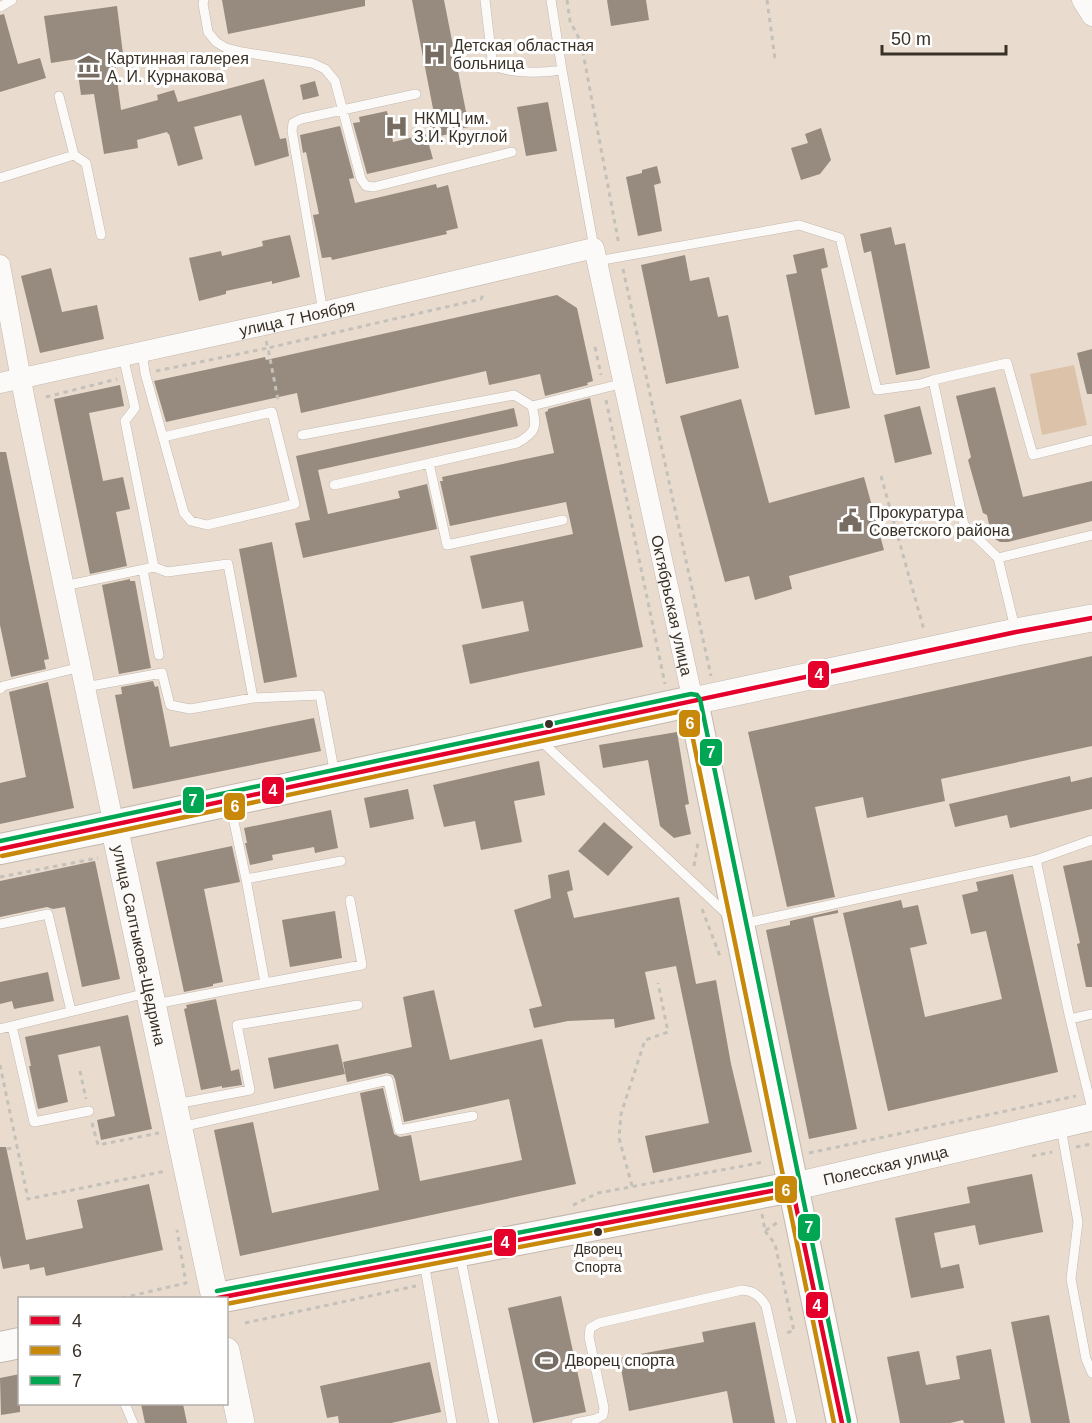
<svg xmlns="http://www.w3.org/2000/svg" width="1092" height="1423" font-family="Arial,sans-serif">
	<rect width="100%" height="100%" fill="#e9dccf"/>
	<path fill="#dbc2a8" d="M1074 365 1087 425 1042 435 1030 374Z"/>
	<path fill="#968b7e" d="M222 0H365V6L228 34Z
		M412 0H444L469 127 453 130 454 133 430 138 426 121 435 119Z
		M607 0H646L649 20 611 26Z
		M117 6 123 54 114 56 121 110 158 100 157 95 174 90 178 102 264 79 280 139 286 138 289 156 255 166 241 115 194 127 203 159 178 166 169 134H168L167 132 137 140 138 148 104 154 94 94 81 95 76 59 51 63 44 16Z
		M4 14 18 64 40 58 46 78 0 92V15Z
		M315 81 319 96 303 100 300 85Z
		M548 102 557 151 526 156 517 107Z
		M387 111 393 142 426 134 433 159 367 174 353 123 360 122 359 117Z
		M340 126 354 178 349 179 355 203 436 184 437 188 448 185 458 228 446 231 447 234 332 260 331 257 322 258 313 215 319 214 306 152 303 153 300 135Z
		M821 128 831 160 820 174 801 180 791 148 808 143 805 134Z
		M657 166 661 183 654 185 662 231 638 236 626 177 642 173V170Z
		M891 227 895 245 905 243 930 368 896 375 871 251 864 253 860 234Z
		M290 235 300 277 272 284V281L226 291V294L199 301 189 258 221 251 222 256 263 246 262 241Z
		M824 248 828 267 821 269 850 408 815 415 786 275 797 273 793 255Z
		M685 255 690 281 709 277 718 317 728 315 739 368 666 384 641 265Z
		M51 268 62 312 97 305 104 339 40 353 21 276Z
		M557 295 577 308 593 381 587 383 588 385 545 396 540 374 489 385 486 371 301 413 297 393 166 422 154 381 265 357 266 360Z
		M1092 349V394H1087L1077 353Z
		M120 385 124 406 89 413 103 481 123 477 130 509 116 512 127 566 90 574 54 399Z
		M995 387 1023 497 1092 481V521L1008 542H1000L995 539 991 534 987 515 983 513 968 460 971 457 956 396Z
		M590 398 643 647 470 684 462 645 529 631 523 601 482 609 470 556 573 534 566 502 450 526 440 481H443L442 477 554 453 545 412 548 411V409Z
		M741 399 769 503 864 477 884 550 789 576 792 589 755 600 749 576 725 582 680 416Z
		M920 406 932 454 895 463 884 415Z
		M514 408 518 426 318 470 328 514 400 498 398 491 427 484 437 529 303 558 295 523 310 520 296 456Z
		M0 452H6L49 659 44 660 46 669 11 677 0 625Z
		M272 542 297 677 264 683 239 549Z
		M130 579V581H135L151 668 119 674 102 585Z
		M1092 656V746L941 779 945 801 867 818 863 797 815 807 835 897 787 907 748 732Z
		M153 681 155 687 158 686 170 747 314 718 321 751 133 789 115 695 122 694 121 687Z
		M48 682 74 808 0 824V783L26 777 9 692Z
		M677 732 689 804 685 805 691 834 674 838 660 826 648 760 603 768 599 745Z
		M539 761 545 795 514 801 522 842 481 850 475 821 444 827 433 785Z
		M1070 776 1071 782 1092 777V809L1010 828 1007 815 955 827 949 804Z
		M408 789 414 819 370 828 364 798Z
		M331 810 338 848 315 853 314 847 272 855 273 860 250 865 245 843H247L244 828Z
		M604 822 633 847 608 876 578 851Z
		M232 846 240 882 204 889 223 982 213 984V986L184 992 156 862Z
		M1092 860V987H1086L1077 944 1080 943 1063 866Z
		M95 861 120 979 82 987 65 907 53 909 47 907 0 917V881Z
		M569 870 573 890 567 892 574 918 679 897 696 984 716 980 731 1064 752 1152 653 1173 645 1136 709 1123 676 966 645 972 655 1019 615 1028 614 1019 568 1021 534 1028 529 1009 542 1006 514 910 551 898 548 875Z
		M1013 874 1058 1072 888 1111 843 913 901 900 903 908 918 905 927 944 910 948 925 1017 1002 999 986 931 971 934 962 895 978 891 976 882Z
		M838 910V913L813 918 857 1129 809 1139 766 930 790 925V921Z
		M335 911 342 958 290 967 282 920Z
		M48 972 54 1001 14 1009 12 1001 0 1004V982Z
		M434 990 450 1060 542 1039 576 1184 240 1256 214 1130 253 1122 272 1213 379 1190 360 1093 383 1088 394 1134 400 1137 411 1135 420 1181 522 1160 509 1099 404 1122 395 1079 393 1075 387 1073 347 1082 343 1062 412 1047 403 997Z
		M216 999 231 1071 239 1069 242 1085 222 1088V1086L201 1090 184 1009 187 1008 186 1005Z
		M128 1015 152 1129 101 1140 97 1120 115 1116 100 1046 58 1055 68 1102 38 1109 29 1066H31L25 1037Z
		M338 1044 345 1074 274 1089 268 1058Z
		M0 1147H6L26 1240 83 1228 77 1200 149 1184 163 1250 46 1276 44 1267 30 1270 29 1264 3 1269 0 1255Z
		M1032 1174 1043 1232 979 1245 975 1225 934 1233 941 1268 959 1264 964 1288 911 1298 895 1218 970 1203 967 1187Z
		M561 1296 586 1412 533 1423 508 1308Z
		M1049 1315 1070 1423H1031L1011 1322Z
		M755 1322 775 1423H733L727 1391 629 1411 619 1358 704 1342 702 1332Z
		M991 1349 1005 1423H964L963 1420 950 1423H900L887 1357 919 1351 926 1385 960 1379 956 1356Z
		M430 1362 441 1412 391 1423H339L338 1416 327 1418 320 1386Z
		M20 1374V1412L1 1415 0 1378Z
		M141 1404H183L187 1423H145Z"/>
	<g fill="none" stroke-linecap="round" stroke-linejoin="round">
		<defs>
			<path id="lane" d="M204 0 203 4 208 32 216 42 226 48 242 52 312 63 325 69 335 81 361 179 366 186 374 187 512 152
				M485 0 492 59 497 67C517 74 541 73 562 70
				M551 0 562 70 594 248
				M0 7 12 0
				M74 155 86 163 101 235
				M0 178 74 155 59 96
				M597 261 799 225 840 238 877 390 921 384 933 380
				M323 312 292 131 293 123 301 119 416 94
				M142 352 145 373 184 513 191 521 207 525 295 504 272 412 163 437
				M302 435 514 395 532 406 624 383
				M429 463 447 545 563 520
				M334 485 517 443C537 432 537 427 532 406
				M998 558 964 525 933 380 1007 363 1033 455 1092 440
				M143 570 159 655
				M64 586 154 567 125 421 135 408 123 356
				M1015 628 998 558 1092 535
				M85 687 162 673 170 705 190 709 253 698 228 564 167 572 154 567
				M0 689 3 686 81 667
				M253 698 320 695 335 775
				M541 741 729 916
				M1036 860 1070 1019
				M246 879 341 861
				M0 924 48 914 71 1011
				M742 924 1036 860 1092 840
				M265 983 362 965 350 900
				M155 1004 265 983 246 879 230 803
				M1092 1014 1070 1019 1092 1109
				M12 1026 34 1122 89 1111
				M0 1029 147 993
				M176 1104 250 1090 237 1025 358 1005
				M181 1127 388 1080 399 1130 473 1116
				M1061 1128 1078 1222 1071 1279 1086 1359 1092 1373
				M460 1255 494 1423
				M424 1262 452 1423
				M125 1404 133 1423
				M576 1423 596 1419 603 1415 604 1408 589 1337 590 1328 599 1323 742 1290C754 1291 760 1296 766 1306L792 1423"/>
			<g id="street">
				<path d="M1082 0 1092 16"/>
				<path d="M0 265 25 401 114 826"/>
				<path id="s1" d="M0 383 323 312 594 248 693 701"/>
			</g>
			<g id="secondary">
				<path d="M693 701 1016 632 1092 618"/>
				<path id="s2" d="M114 826 215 1298"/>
				<path id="s3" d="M792 1187 1092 1117"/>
				<path d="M226 1351 241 1423"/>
			</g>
			<path id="primary" d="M0 849 136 821 693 701 842 1423
				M218 1298 792 1187
				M0 1347 20 1343"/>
		</defs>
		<use href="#lane" stroke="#c2b8ae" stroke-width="10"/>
		<use href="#street" stroke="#c2b8ae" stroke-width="21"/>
		<use href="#secondary" stroke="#c2b8ae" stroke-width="28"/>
		<use href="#primary" stroke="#c2b8ae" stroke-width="32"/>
		<path stroke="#c4c0ba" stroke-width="3" stroke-dasharray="4.5 4.5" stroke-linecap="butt" d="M567 0 570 21 581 42 619 245
			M767 0 775 59
			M623 269 711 676
			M266 341 268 348 481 299 484 293
			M595 347 601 375
			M156 371 268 348 278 400
			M46 397 117 379
			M606 400 665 684
			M881 476 924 630
			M694 866 698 843
			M0 877 98 858
			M702 909 721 959
			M0 1065 28 1199 166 1171
			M80 1071 86 1099
			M92 1123 98 1145 159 1133
			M1076 1147 1092 1144
			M7 1149 17 1147
			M809 1153 1076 1096
			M1032 1156 1052 1152
			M632 1186 619 1138 621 1114 645 1040 668 1032 658 983
			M573 1205 598 1193 764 1162
			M762 1214 765 1231 778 1222
			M765 1231 775 1244 794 1331 785 1333
			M122 1298 186 1283 177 1230
			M245 1323 416 1286"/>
		<use href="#lane" stroke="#fcfaf8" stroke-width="9"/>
		<use href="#street" stroke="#fcfaf8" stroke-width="20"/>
		<use href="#secondary" stroke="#fcfaf8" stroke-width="27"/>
		<use href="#primary" stroke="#fcfaf8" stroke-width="30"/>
		<defs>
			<path id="bus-1" d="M0 849 1016 632 1092 618
				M792 1187 842 1423
				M218 1298 792 1187"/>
			<path id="bus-2" d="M2 856 687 710 834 1423
				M226 1304 793 1194"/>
			<path id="bus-3" d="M0 841 691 694 697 695 700 699 849 1421
				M217 1291 791 1180"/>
		</defs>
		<use href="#bus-1" stroke="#fff" stroke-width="9"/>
		<use href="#bus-2" stroke="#fff" stroke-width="9"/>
		<use href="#bus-3" stroke="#fff" stroke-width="9"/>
		<use href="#bus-1" stroke="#e4002b" stroke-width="4.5"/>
		<use href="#bus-2" stroke="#c8880a" stroke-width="4.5"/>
		<use href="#bus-3" stroke="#00a651" stroke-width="4.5"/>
	</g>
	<defs>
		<symbol id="hospital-bare" viewBox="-9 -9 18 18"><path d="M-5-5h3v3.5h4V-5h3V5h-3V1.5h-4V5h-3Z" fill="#776c61" stroke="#fff" stroke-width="2.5" paint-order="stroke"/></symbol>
		<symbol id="museum-bare" viewBox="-9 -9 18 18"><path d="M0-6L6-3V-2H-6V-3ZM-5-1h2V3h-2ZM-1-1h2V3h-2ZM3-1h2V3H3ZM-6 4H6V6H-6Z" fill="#776c61" stroke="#fff" stroke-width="2.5" paint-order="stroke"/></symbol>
		<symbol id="civic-bare" viewBox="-9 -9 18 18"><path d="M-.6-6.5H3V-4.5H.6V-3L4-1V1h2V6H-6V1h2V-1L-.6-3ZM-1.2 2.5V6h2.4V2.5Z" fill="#776c61" stroke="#fff" stroke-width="2.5" paint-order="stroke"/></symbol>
		<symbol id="stadium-bare" viewBox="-9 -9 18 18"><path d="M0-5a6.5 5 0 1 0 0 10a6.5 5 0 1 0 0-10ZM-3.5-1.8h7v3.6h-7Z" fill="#776c61" stroke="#fff" stroke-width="2.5" paint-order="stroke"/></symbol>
	</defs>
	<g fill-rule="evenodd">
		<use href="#hospital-bare" x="418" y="38" width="33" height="33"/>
		<use href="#museum-bare" x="72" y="50" width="33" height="33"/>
		<use href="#hospital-bare" x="380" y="110" width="33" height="33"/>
		<use href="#civic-bare" x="834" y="504" width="33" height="33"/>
		<use href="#stadium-bare" x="530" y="1344" width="33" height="33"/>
	</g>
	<g fill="#393026" stroke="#fff" stroke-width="2">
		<circle cx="549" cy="724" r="5"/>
		<circle cx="598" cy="1232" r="5"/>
	</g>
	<g text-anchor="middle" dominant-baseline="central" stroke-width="6" stroke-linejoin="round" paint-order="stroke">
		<g font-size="14" fill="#393026" stroke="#fff">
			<text x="598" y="1249">Дворец<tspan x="598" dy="18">Спорта</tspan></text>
		</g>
		<g font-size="16" fill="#393026" stroke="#fff" text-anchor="start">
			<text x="453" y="45">Детская областная<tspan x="453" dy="18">больница</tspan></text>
			<text x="107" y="58">Картинная галерея<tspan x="107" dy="18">А. И. Курнакова</tspan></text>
			<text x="414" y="118">НКМЦ им.<tspan x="414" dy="18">З.И. Круглой</tspan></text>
			<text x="869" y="512">Прокуратура<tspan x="869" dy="18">Советского района</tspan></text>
			<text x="565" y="1360">Дворец спорта</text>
		</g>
		<g font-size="16" fill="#393026" stroke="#fff">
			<text stroke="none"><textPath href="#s1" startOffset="304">улица 7 Ноября</textPath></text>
			<text stroke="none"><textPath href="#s1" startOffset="975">Октябрьская улица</textPath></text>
			<text stroke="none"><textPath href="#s2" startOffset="122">улица Салтыкова-Щедрина</textPath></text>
			<text stroke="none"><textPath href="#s3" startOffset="96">Полесская улица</textPath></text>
		</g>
	</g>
	<g stroke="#fff" stroke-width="2">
		<rect x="807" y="660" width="23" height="29" rx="6" fill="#e4002b"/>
		<rect x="678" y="709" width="23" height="29" rx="6" fill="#c8880a"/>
		<rect x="699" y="738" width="24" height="29" rx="6" fill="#00a651"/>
		<rect x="261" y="776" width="24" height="29" rx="6" fill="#e4002b"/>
		<rect x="182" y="786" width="23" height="28" rx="6" fill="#00a651"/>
		<rect x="223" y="792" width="23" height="29" rx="6" fill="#c8880a"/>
		<rect x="774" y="1175" width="24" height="29" rx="6" fill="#c8880a"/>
		<rect x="797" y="1213" width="24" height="29" rx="6" fill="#00a651"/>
		<rect x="493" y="1228" width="24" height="29" rx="6" fill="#e4002b"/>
		<rect x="805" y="1291" width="24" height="28" rx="6" fill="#e4002b"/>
	</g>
	<g font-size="16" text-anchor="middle" font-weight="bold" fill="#fff">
		<text x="819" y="680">4</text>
		<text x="690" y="729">6</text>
		<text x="711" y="758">7</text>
		<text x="273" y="796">4</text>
		<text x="193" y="806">7</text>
		<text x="235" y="812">6</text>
		<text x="786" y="1196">6</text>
		<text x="809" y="1233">7</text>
		<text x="505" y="1248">4</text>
		<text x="817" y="1311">4</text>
	</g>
	<rect x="18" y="1297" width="210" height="108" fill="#ffffff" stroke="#b0aca8" stroke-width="1.5"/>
	<rect x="30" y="1316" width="30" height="9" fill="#e4002b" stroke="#b0aca8" stroke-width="1.5"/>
	<text x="72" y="1327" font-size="18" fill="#393026">4</text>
	<rect x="30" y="1346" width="30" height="9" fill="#c8880a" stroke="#b0aca8" stroke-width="1.5"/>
	<text x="72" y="1357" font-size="18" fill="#393026">6</text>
	<rect x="30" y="1376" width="30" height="9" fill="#00a651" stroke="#b0aca8" stroke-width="1.5"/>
	<text x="72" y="1387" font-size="18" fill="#393026">7</text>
	<path d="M882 45v9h124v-9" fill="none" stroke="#393026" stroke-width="3"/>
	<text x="891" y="45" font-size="18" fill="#393026" stroke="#ffffff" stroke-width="4.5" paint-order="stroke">50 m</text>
</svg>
